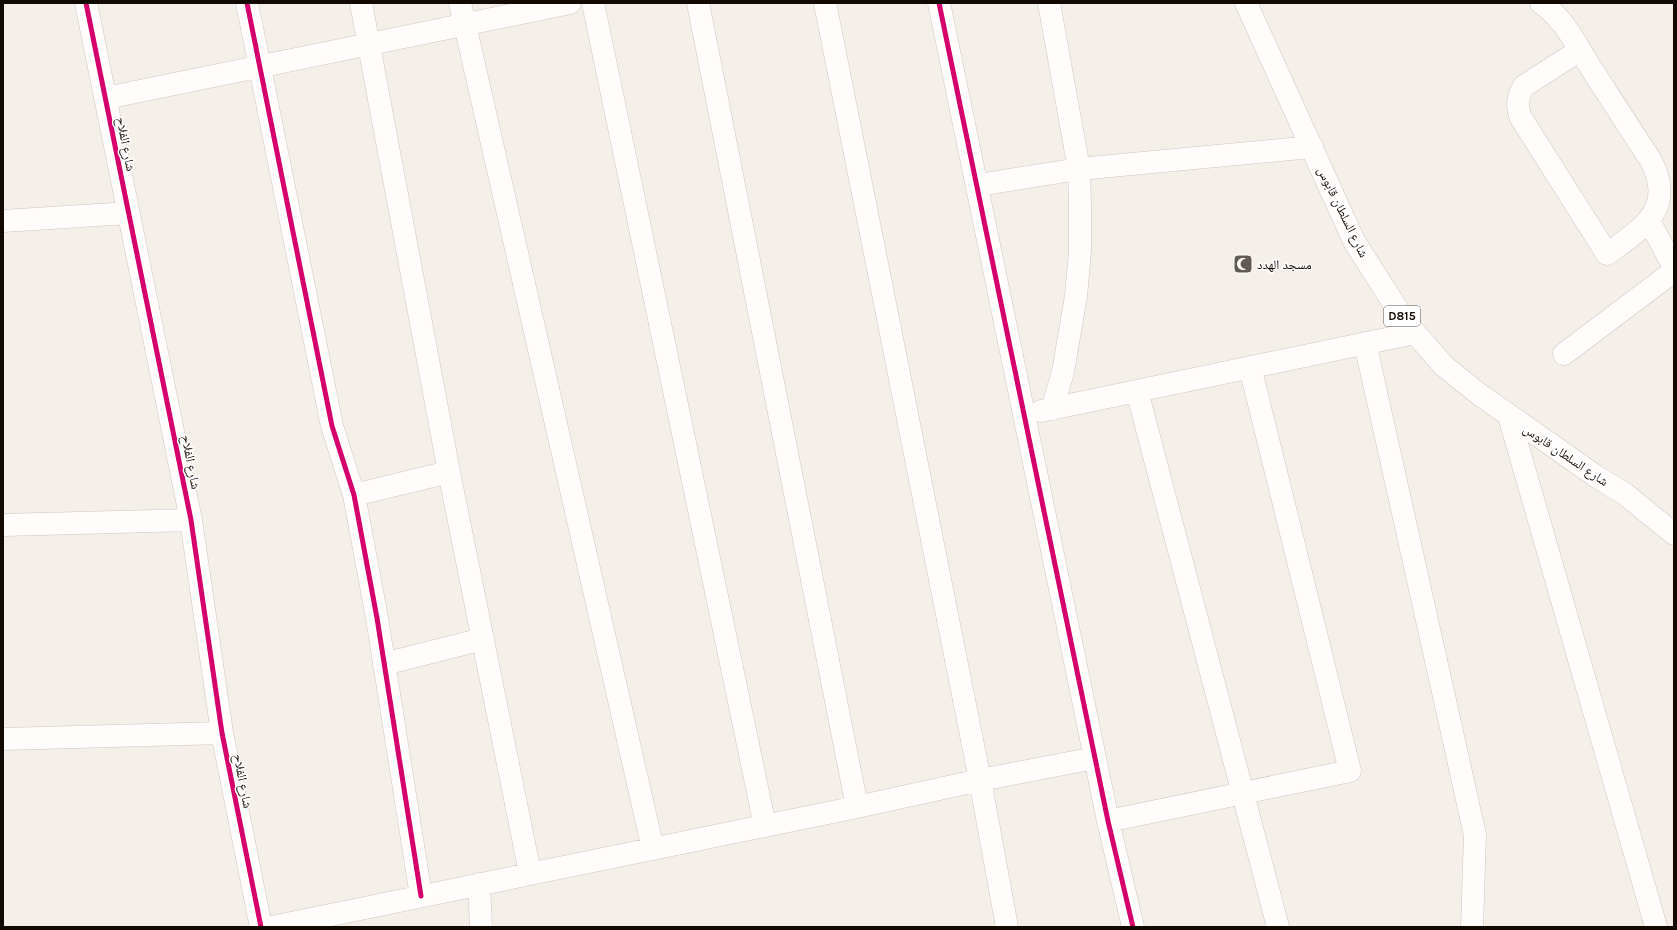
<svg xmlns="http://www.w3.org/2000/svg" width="1677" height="930" font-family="Karla,'Noto Naskh Arabic',sans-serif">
	<rect width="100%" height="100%" fill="#f5efe9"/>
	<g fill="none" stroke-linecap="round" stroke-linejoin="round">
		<defs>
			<path id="minor" d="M86 3 191 520 222 733 261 927
				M247 3 332 426 354 495 377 618 421 896
				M361 3 449 472 530 873
				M460 3 653 849
				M593 3 765 826
				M698 3 857 807
				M825 3 980 780 1007 927
				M939 3 1108 821 1133 927
				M1049 3 1079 169 1080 205V251L1076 296 1063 372 1052 409
				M1541 3C1564 18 1577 46 1591 68 1611 99 1630 129 1650 159 1677 208 1643 228 1607 254L1521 118C1516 106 1517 97 1524 86L1580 50
				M106 98 570 3
				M978 185 1079 169 1312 147
				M3 221 129 213
				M1649 221 1674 267
				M1365 343 1475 835 1472 927
				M1564 354 1674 271
				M1137 391 1278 927
				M1041 411 1415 333
				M1509 416 1656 927
				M354 495 449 472
				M3 525 191 520
				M384 664 483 639
				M3 739 222 733
				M1108 821 1350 771 1250 367
				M479 884 481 927
				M272 927 857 807 980 780 1095 758"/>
			<path id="major" d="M1246 3 1354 241 1401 315 1415 333 1444 366 1479 394 1597 477 1625 494 1674 534"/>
		</defs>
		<use href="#minor" stroke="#cec6bf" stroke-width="23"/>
		<use href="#major" stroke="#cec6bf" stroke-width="23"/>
		<use href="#minor" stroke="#fefdfc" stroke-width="22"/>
		<use href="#major" stroke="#fefdfc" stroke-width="22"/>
		<defs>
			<path id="cycleway" d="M86 3 191 520 222 733 261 927
				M247 3 332 426 354 495 377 618 421 896
				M939 3 1108 821 1133 927"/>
		</defs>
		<use href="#cycleway" stroke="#fff" stroke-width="8"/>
		<use href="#cycleway" stroke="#d6006c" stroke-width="5"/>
	</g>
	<defs>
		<symbol id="mosque-square" viewBox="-11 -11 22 22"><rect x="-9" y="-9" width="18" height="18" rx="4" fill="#625a54" stroke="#fff"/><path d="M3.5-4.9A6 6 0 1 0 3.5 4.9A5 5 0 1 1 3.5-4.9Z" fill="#fff"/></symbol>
	</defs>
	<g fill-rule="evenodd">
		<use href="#mosque-square" x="1232" y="253" width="22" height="22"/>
	</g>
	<g text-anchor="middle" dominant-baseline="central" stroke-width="3" stroke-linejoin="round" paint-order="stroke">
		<rect fill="#fff" stroke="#5a534f" stroke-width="1" x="1384" y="306" width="36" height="20" rx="3"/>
		<g font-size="12" font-weight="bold" fill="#130903">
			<text x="1402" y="316">D815</text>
		</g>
		<g font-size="13" fill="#130903" stroke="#fff">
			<text transform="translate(126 144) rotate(79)">شارع الفلاح</text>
			<text transform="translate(1343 212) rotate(64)">شارع السلطان قابوس</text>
			<text transform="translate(1566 455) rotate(34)">شارع السلطان قابوس</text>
			<text transform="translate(191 462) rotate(79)">شارع الفلاح</text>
			<text transform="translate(243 781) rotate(79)">شارع الفلاح</text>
		</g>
		<g font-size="13" fill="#130903" stroke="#fff" text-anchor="start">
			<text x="1257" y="264">مسجد الهدد</text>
		</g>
	</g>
	<rect width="1677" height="930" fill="none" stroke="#130903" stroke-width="8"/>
</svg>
